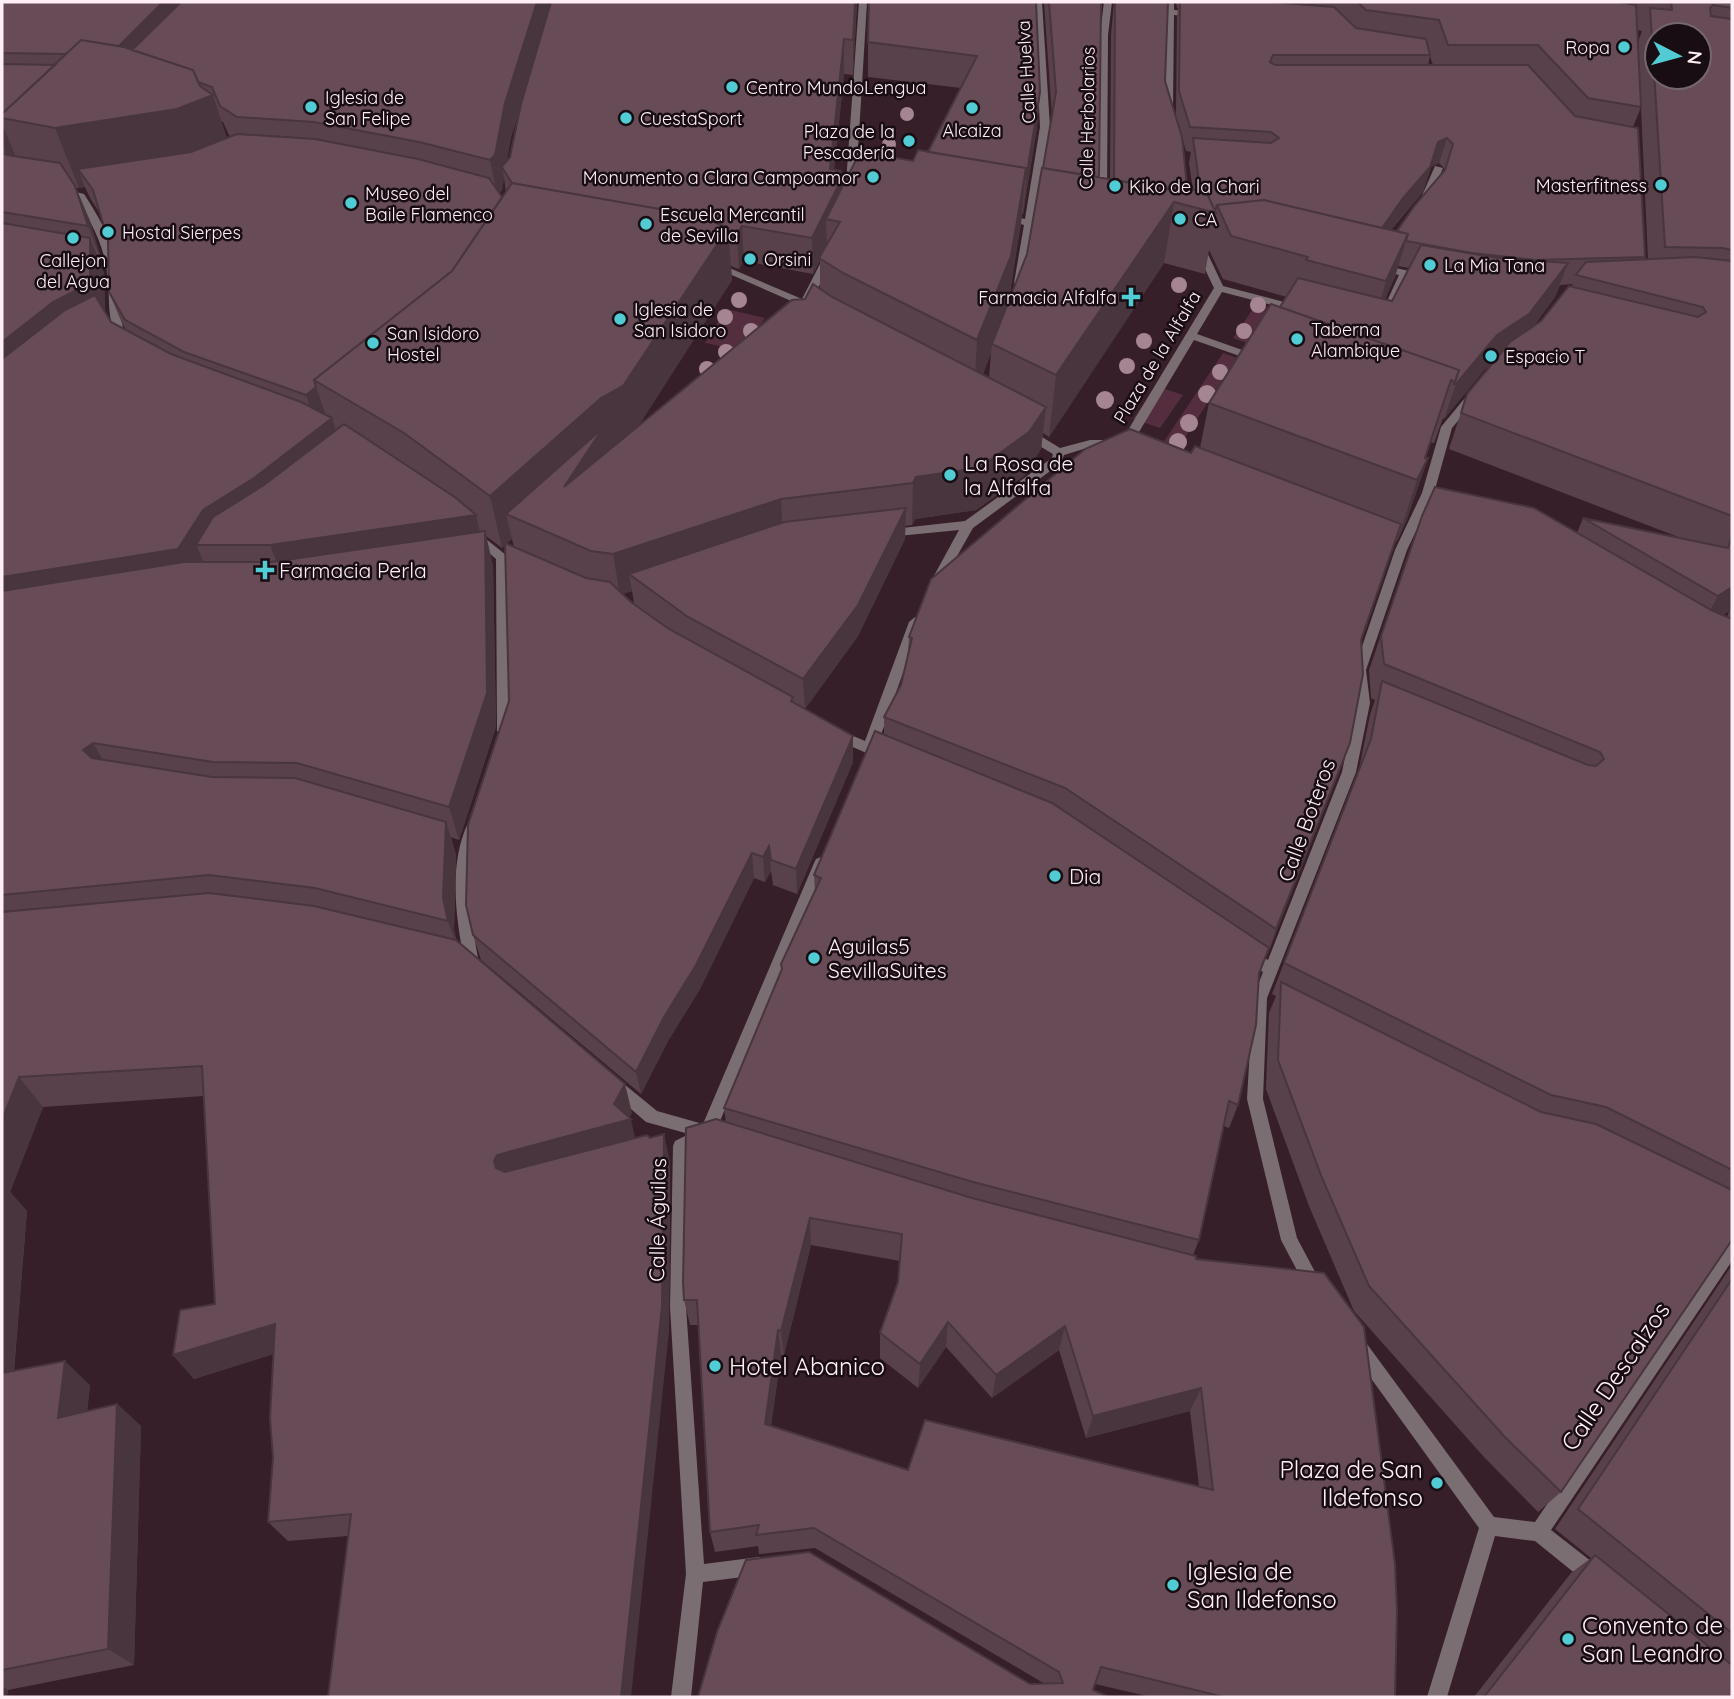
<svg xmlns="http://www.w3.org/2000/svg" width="1734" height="1699" font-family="Quicksand,sans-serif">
	<rect width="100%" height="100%" fill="#371f2a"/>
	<path fill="#542d3f" d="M1257 303 1270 308 1247 343 1233 338Z
		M726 309 765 318 744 351 705 343Z
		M1223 353 1237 358 1178 448 1163 443Z
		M1156 386 1183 395 1160 428 1133 419Z"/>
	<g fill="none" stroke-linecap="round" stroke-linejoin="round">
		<path fill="#7b6e73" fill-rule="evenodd" d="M859 2H867L856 183 851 186 846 183Z
			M1034 2H1042L1050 127 1034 220 1054 226 1049 229 1033 226 1024 283 1019 286 1014 283 1024 225 999 218 1004 215 1025 219 1040 127Z
			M1104 2H1112L1108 35 1107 195 1102 198 1097 195 1100 35Z
			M1166 2H1174V10L1196 11 1200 14 1196 17 1174 15 1173 106 1168 109 1163 106Z
			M1435 166 1443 168 1431 198 1423 200 1421 198Z
			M76 192 84 194C99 217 113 241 117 269 121 294 116 316 128 339L127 341H119C105 318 111 296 107 271 103 242 89 218 74 194Z
			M1200 245 1205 248 1223 286 1303 307 1304 309 1299 312 1222 292 1197 334 1262 357V361H1254L1194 340 1130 447H1090L1064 455 1061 463 973 528 940 586H932L930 583 959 530 888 537 884 536 882 533 884 530 965 521 1052 458 1053 454 1021 435V429H1029L1060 448 1090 440H1122L1214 288 1195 248Z
			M828 255 833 258 810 304 805 307 711 266 712 264H720L802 299 823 258Z
			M1378 264 1427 275 1428 277 1423 280 1409 277 1392 312H1384L1383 310 1399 275 1374 269V265Z
			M1473 392 1479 396 1452 428 1434 493 1407 550 1366 670 1370 703 1356 772 1267 998 1263 1099 1297 1238 1323 1287 1321 1293 1315 1295 1309 1293 1281 1240 1247 1099 1253 998 1263 972 1243 958 1241 954 1243 950 1248 948 1268 960 1342 772 1356 703 1354 670 1395 550 1422 493 1441 427 1469 393Z
			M476 531 506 555 526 564 528 567 522 571 508 566 511 731 504 736 497 731 496 559 472 538 470 535 472 532Z
			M915 617 921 622 877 746 888 750 890 754 888 758H878L832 738 830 734 837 729 865 741 909 622Z
			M473 822 478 823 480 827C468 873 470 918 479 964L477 968 472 970 467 968 465 964C456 920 448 865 468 823Z
			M821 857 826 859 828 863 715 1133 713 1138 689 1150 686 1307 704 1564 759 1557 766 1559 768 1566 766 1573 759 1575 703 1582 691 1697H671L686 1574 670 1307 673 1146 675 1141 689 1134 646 1122 609 1090 606 1085 609 1080 614 1078 619 1080 657 1111 703 1124 814 863 816 859Z
			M1732 1239V1261L1551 1530 1601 1569 1603 1576 1601 1583 1594 1585 1587 1583 1535 1541 1495 1536 1447 1697H1427L1479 1528 1352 1352 1349 1346 1352 1340 1358 1338 1364 1340 1494 1517 1535 1522 1726 1242Z"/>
	</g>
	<g fill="#a58592">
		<circle cx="907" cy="114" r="7"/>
		<circle cx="889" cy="144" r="7"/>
		<circle cx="1179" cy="285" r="8"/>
		<circle cx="739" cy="300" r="8"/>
		<circle cx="1258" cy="305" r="8"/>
		<circle cx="725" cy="317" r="8"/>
		<circle cx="751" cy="331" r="8"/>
		<circle cx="1244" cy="331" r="8"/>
		<circle cx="1144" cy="341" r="8"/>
		<circle cx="726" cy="352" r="8"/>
		<circle cx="1127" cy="366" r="8"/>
		<circle cx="707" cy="369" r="8"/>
		<circle cx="1220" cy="372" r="8"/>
		<circle cx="1207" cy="394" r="9"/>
		<circle cx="1105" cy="400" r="9"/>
		<circle cx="1189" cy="423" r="9"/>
		<circle cx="1178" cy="442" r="9"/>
	</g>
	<path fill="#59414b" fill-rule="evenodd" d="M2 2H857L853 75 844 74 834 169 841 171V190L913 161 928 152 961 88 868 77V42L1036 2 1040 92 1037 127 1023 214H1022L1009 300 1027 254 1043 168 1052 116 1044 2H1101L1099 177 1110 179 1111 35 1114 2H1168L1165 81 1176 115 1177 18 1178 8H1177L1176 2H1732V1240L1561 1492 1538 1512 1484 1457 1354 1311 1309 1206 1266 1089 1269 1013 1276 996 1272 994 1359 769 1370 715 1375 700 1371 698 1369 670 1422 516 1577 533 1583 518 1681 538 1449 449 1467 394 1489 367 1485 369 1444 419 1443 418 1434 443 1430 442 1425 458H1428L1407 519 1397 541 1395 540 1361 640 1339 771 1259 976 1238 1105 1229 1128 1224 1126 1199 1240 1193 1255 1395 1697H1151L1095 1684H1030H1045L815 1548 759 1554 758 1546 715 1552 710 1532 698 1325H690L684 1300 726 1123 724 1108 815 892 814 875 884 735V717L901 685 908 652 909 637 1200 448 1209 403 1287 297 1223 279 1209 250 1205 274 1164 263 1049 437 1043 433 1041 449 1025 475 976 510 915 519 912 525 905 526V539L858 636 805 709 853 736V762L797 894 773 885 771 871 765 882 754 878 700 989 668 1041 641 1094 481 960 473 935 509 701 505 545 502 548 486 536 493 566 496 727 459 840 451 837 456 855 454 930 457 941 632 1113 629 1118 635 1138 670 1162 669 1331 348 1536 288 1541 268 1522 273 1458V1354L194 1379 173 1355 215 1304 204 1096 43 1107 10 1192 27 1211 14 1371 90 1385 87 1411 117 1404 141 1426 134 1665 8 1690 7 1697H2ZM1637 30 1642 31 1638 42 1648 259 1644 260 1645 257 1633 127 1641 107ZM1430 56 1433 65H1428ZM519 113 510 157 507 160 511 137ZM221 121 223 122 230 137 227 138ZM1182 138 1186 151 1191 152 1189 163 1193 190H1189L1187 186ZM1439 163 1445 169 1397 231 1391 230 1423 192 1431 167ZM504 178 506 192 502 197 499 193 502 190ZM85 187 90 198 99 212 108 240 109 292 121 321 126 330 111 322 105 313 104 273 99 261 102 262 90 221 76 188ZM820 260V289L805 299 638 426 732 280 731 266 739 269 744 261 813 274ZM1398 266 1409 268 1392 301 1385 299 1395 277ZM1573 284 1541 321 1533 327 1555 297 1560 285ZM991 353 989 378 983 374ZM512 539 514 547 506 544ZM632 591 634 603 623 594ZM1730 610 1727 617 1723 615ZM811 1245 900 1261 898 1282 880 1333V1358L918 1388 946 1347 992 1398 1059 1350 1086 1438 1190 1411 1199 1486 908 1470 771 1426 781 1355H784Z
		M1732 1265V1697H1474L1571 1573 1591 1558 1555 1529Z"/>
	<path fill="#48353d" d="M163 2H201L124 58 109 55Z
		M537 2H552L511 137 505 172 502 167 504 178 502 190 497 195 490 160 505 103Z
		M855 2H857L853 75V40Z
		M844 39V74L831 201 841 171V206L826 219 827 244 813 274 812 238 830 169Z
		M1040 92 1037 127 1023 214 1026 179Z
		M213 95 232 155 78 169 85 187 79 188 55 128Z
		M4 129 19 164 13 170 2 143V131Z
		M1447 138 1439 163 1431 167 1423 192 1396 223 1371 259 1378 234 1438 142Z
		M1026 168 1021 225 1006 313 992 344 991 353 974 397 977 340Z
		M75 186 90 221 102 262 88 226Z
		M1174 202 1164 263 1049 437 1056 375Z
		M742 226 744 261 739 269 737 234Z
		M728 228 732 280 631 438 528 524 506 514 512 539 502 548 490 496Z
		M1408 234 1395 277 1374 324 1386 281Z
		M90 238 104 273 105 318 2 391V342Z
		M1568 263 1555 297 1516 349 1485 369 1444 419 1456 384 1497 335Z
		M316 387 326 416 316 424 306 395Z
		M1046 407 1041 449 1025 475 976 510 915 519 912 525 913 483 916 477Z
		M332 418 343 453 196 545 205 565 2 615V577L203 510Z
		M1428 458 1407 519 1397 541 1417 480Z
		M781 499 783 541 629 574 632 591 620 595 613 554Z
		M906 508 905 539 858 636 805 709 803 679Z
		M476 515 485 553 285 583 270 545Z
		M485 531 493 566 496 727 459 840 449 807Z
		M1732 587V607L1731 610 1699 631 1718 596Z
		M853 736V762L797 894 796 869Z
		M93 743 112 776 83 750Z
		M1350 743 1339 771 1267 956 1276 929Z
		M446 822 456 855 454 930 459 952 448 921 443 898Z
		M769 846 771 871 765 882 763 857Z
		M752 853 754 878 700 989 668 1041 641 1094 636 1072Z
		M19 1077 43 1107 10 1192 27 1211 11 1400 2 1392V1120Z
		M625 1084 632 1113 628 1120 631 1119 637 1148 514 1180 496 1168 494 1161 497 1155 614 1104Z
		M664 1134 670 1162 669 1331 631 1697H621Z
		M810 1218 811 1245 784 1355 781 1331Z
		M948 1322 946 1347 918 1388 920 1364Z
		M275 1324 293 1348 194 1379 173 1355Z
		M1065 1326 1059 1350 992 1398 996 1375Z
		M778 1330 781 1355 768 1446 765 1424Z
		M65 1361 90 1385 84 1441 58 1418Z
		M1201 1388 1190 1411 1086 1438 1093 1416Z
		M117 1404 141 1426 134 1665 108 1649Z
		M2 1687 8 1690 7 1697H2Z"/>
	<path fill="#674c57" stroke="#48353d" stroke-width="2" fill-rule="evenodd" d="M2 2H163L119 46 81 40 66 54 2 53Z
		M181 2H537L505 103 495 155 490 160 419 142 314 122 237 117 220 106 212 87 198 82 193 70 132 50Z
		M551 2H855L853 40 844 39 830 169 841 171 840 182 812 238 742 226 737 234 728 230V228L699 216 512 183 502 167 510 157 521 104Z
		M869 2H1036L1040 92 1026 179H1025L1026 168 928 152 977 56 868 42Z
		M1049 2H1101L1099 177 1043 168 1056 92Z
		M1115 2H1168L1165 81 1182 137 1187 186 1189 190 1181 191 1114 180Z
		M1180 2H1271L1334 7 1356 28 1426 39 1430 55H1273L1270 62 1275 65H1528L1575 116 1638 128 1645 257 1535 260 1472 253 1406 241 1408 234 1397 231 1415 205 1445 170 1453 144 1447 138 1438 142 1430 167 1403 198 1382 228 1264 200 1217 205 1215 211 1205 189H1200L1193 138 1271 143 1279 138 1271 132 1190 127 1179 91Z
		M1357 2H1619L1636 5 1641 107 1588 98 1538 45H1448L1439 20 1366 10Z
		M1671 2H1732V8L1713 5 1710 8 1711 16 1732 19V250L1722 248 1665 247 1650 8 1672 10ZM1657 35H1699V77H1657Z
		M81 40 124 47 193 70 200 86 213 95 177 109 55 128 2 118V114Z
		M2 64 55 65 2 114Z
		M237 134 315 139 418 159 489 178 502 197 452 271 314 380 316 387 306 395 184 352 125 320 109 292 108 240 93 190 78 169 191 152Z
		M918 150 1026 168 1011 256 977 340 843 273 819 258 840 222 826 219 855 162 856 151 913 161Z
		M2 152 7 155 60 163 75 186 88 226 2 212Z
		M1042 168 1181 191 1205 189 1216 213 1174 202 1056 375 992 344 1027 254Z
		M512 183 699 216 728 228 623 386 601 398 490 496 404 433 314 380 452 271Z
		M1264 200 1408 234 1386 281 1306 260 1308 257 1231 236 1217 205Z
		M2 223 90 238V283L53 302 2 342Z
		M1421 245 1498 258 1568 263 1529 314 1497 335 1456 384H1454L1459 370 1280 307 1298 278 1392 301Z
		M1695 257 1732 261V516L1461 413 1467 394 1510 342 1541 321 1569 286 1698 317 1706 312 1703 307 1576 275 1586 262Z
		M813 284 832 297 1046 407 1029 432 979 468 916 477 913 483 781 499 613 554 591 551 506 514 603 428 564 487 792 300 805 299Z
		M95 295 111 322 171 354 301 402 332 418 254 478 203 510 178 549 2 577V359L65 310Z
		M1271 304 1459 370 1455 382 1451 380 1425 458H1428L1417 480 1209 403Z
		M344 424 456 498 476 515 270 545H196L213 517 264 485Z
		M1130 429 1191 453 1195 446 1401 524 1361 640 1363 674 1350 743 1276 929 1065 788 884 717 901 685 912 638 909 637 931 579 1085 449Z
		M1435 487 1534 508 1713 611 1732 619V1170L1606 1107 1551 1095 1284 963 1371 739 1382 681 1588 765 1596 766 1604 759 1600 752 1384 664 1381 636 1422 516Z
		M906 508 858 605 803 679 688 617 629 574 784 522Z
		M1583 518 1728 548 1732 535V587L1718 596Z
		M485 531 487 693 449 807 297 763 213 762 93 743 83 750 92 758 212 777 295 778 446 822 443 898 448 921 315 888 209 875 2 895V591L184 562H272Z
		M505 543 586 578 610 582 631 602 669 629 793 697 791 701 853 736 796 869 771 860 769 846 763 857 752 853 696 965 664 1017 636 1072 473 935 466 905 468 825 509 701Z
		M875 731 1052 803 1269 948 1259 973 1256 1025 1238 1105 1229 1101 1199 1240 973 1182 724 1108 782 969 781 964 821 878 814 875Z
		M209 893 314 906 456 940 625 1084 614 1104 631 1119 497 1155 494 1161 496 1168 505 1172 647 1135 650 1138 664 1134 662 1306 621 1697H328L351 1514 268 1522 273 1458 270 1418 275 1324 173 1355 180 1310 215 1304 202 1066 19 1077 2 1120V912Z
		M1281 982 1541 1112 1596 1124 1732 1190V1240L1561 1492 1504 1436 1369 1286 1322 1178 1278 1060Z
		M716 1119 972 1198 1196 1256V1259L1324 1273 1364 1327 1395 1564 1397 1611 1395 1697H1224L1101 1667 1093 1690 1109 1697H698L717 1632 746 1560 809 1552 1030 1684 1063 1683 1059 1672 814 1528 756 1535 759 1525 710 1532 697 1300H684L683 1282 686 1128ZM810 1218 902 1234 898 1282 880 1333 920 1364 948 1322 996 1375 1065 1326 1093 1416 1201 1388 1213 1490 925 1420 908 1470 765 1424 778 1330 781 1331Z
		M1732 1279V1633L1578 1509Z
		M65 1361 58 1418 117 1404 108 1649 2 1670V1373Z
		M1595 1555 1732 1665V1697H1484Z"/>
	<g fill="#51ccd5" stroke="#180d12" stroke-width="2.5">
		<circle cx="1624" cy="47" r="7"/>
		<circle cx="732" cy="87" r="7"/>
		<circle cx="311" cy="107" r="7"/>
		<circle cx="972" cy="108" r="7"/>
		<circle cx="626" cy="118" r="7"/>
		<circle cx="909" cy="141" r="7"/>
		<circle cx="873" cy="177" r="7"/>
		<circle cx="1661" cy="185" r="7"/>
		<circle cx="1115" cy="186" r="7"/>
		<circle cx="351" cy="203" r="7"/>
		<circle cx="1180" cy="219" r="7"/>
		<circle cx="646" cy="224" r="7"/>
		<circle cx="108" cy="232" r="7"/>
		<circle cx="73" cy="238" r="7"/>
		<circle cx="750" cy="259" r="7"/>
		<circle cx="1430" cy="265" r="7"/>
		<path d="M1127.5 286.5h7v7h7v7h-7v7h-7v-7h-7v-7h7z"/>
		<circle cx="620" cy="319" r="7"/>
		<circle cx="1297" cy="339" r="7"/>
		<circle cx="373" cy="343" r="7"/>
		<circle cx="1491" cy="356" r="7"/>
		<circle cx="950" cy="475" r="7"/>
		<path d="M261.5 559.5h7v7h7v7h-7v7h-7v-7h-7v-7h7z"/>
		<circle cx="1055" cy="876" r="7"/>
		<circle cx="814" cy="958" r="7"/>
		<circle cx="715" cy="1366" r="7"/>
		<circle cx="1437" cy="1483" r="7"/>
		<circle cx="1173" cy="1585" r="7"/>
		<circle cx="1568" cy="1639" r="7"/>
	</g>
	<g text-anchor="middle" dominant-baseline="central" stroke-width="5" stroke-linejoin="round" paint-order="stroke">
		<g font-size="18" fill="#ffeef5" stroke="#180d12" text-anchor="start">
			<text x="1610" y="47" text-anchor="end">Ropa</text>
			<text x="746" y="87">Centro MundoLengua</text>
			<text x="325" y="97">Iglesia de<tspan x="325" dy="21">San Felipe</tspan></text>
			<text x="640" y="118">CuestaSport</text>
			<text x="972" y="130" text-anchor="middle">Alcaiza</text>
			<text x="895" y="131" text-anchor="end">Plaza de la<tspan x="895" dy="21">Pescadería</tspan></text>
			<text x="859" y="177" text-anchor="end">Monumento a Clara Campoamor</text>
			<text x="1647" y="185" text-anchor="end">Masterfitness</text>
			<text x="1129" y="186">Kiko de la Chari</text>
			<text x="365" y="193">Museo del<tspan x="365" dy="21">Baile Flamenco</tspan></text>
			<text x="660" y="214">Escuela Mercantil<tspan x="660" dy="21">de Sevilla</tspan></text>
			<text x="1194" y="219">CA</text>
			<text x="122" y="232">Hostal Sierpes</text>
			<text x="764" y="259">Orsini</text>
			<text x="73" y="260" text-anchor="middle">Callejon<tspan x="73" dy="21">del Agua</tspan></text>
			<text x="1444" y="265">La Mia Tana</text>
			<text x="1117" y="297" text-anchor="end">Farmacia Alfalfa</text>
			<text x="634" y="309">Iglesia de<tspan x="634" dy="21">San Isidoro</tspan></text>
			<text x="1311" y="329">Taberna<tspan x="1311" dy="21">Alambique</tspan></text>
			<text x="387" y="333">San Isidoro<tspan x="387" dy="21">Hostel</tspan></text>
			<text x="1505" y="356">Espacio T</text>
		</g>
		<g font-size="18" fill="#ffeef5" stroke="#180d12">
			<text transform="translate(1026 72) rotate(-93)">Calle Huelva</text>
			<text transform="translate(1087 118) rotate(-89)">Calle Herbolarios</text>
			<text transform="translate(1157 357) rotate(-59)">Plaza de la Alfalfa</text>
		</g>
		<g font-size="21" fill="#ffeef5" stroke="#180d12" text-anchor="start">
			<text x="964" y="463">La Rosa de<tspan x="964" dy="24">la Alfalfa</tspan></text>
			<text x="279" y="570">Farmacia Perla</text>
			<text x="1069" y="876">Dia</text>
			<text x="828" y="946">Aguilas5<tspan x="828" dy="24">SevillaSuites</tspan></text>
		</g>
		<g font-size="21" fill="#ffeef5" stroke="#180d12">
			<text transform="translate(1306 820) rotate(-70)">Calle Boteros</text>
			<text transform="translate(657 1220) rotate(-89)">Calle Águilas</text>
		</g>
		<g font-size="24" fill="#ffeef5" stroke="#180d12" text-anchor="start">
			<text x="729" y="1366">Hotel Abanico</text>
			<text x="1423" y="1469" text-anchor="end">Plaza de San<tspan x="1423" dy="28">Ildefonso</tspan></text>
			<text x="1187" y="1571">Iglesia de<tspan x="1187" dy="28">San Ildefonso</tspan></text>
			<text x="1582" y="1625">Convento de<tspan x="1582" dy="28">San Leandro</tspan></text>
		</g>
		<g font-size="24" fill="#ffeef5" stroke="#180d12">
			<text transform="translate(1615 1376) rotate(-56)">Calle Descalzos</text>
		</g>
	</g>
	<rect width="1734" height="1699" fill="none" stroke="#ffeef5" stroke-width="7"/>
	<g transform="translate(1678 56) rotate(96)"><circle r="33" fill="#180d12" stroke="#74676d" stroke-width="2"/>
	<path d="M0-5L12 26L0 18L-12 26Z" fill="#51ccd5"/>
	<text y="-10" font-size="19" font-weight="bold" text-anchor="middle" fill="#ffeef5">N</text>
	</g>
</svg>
